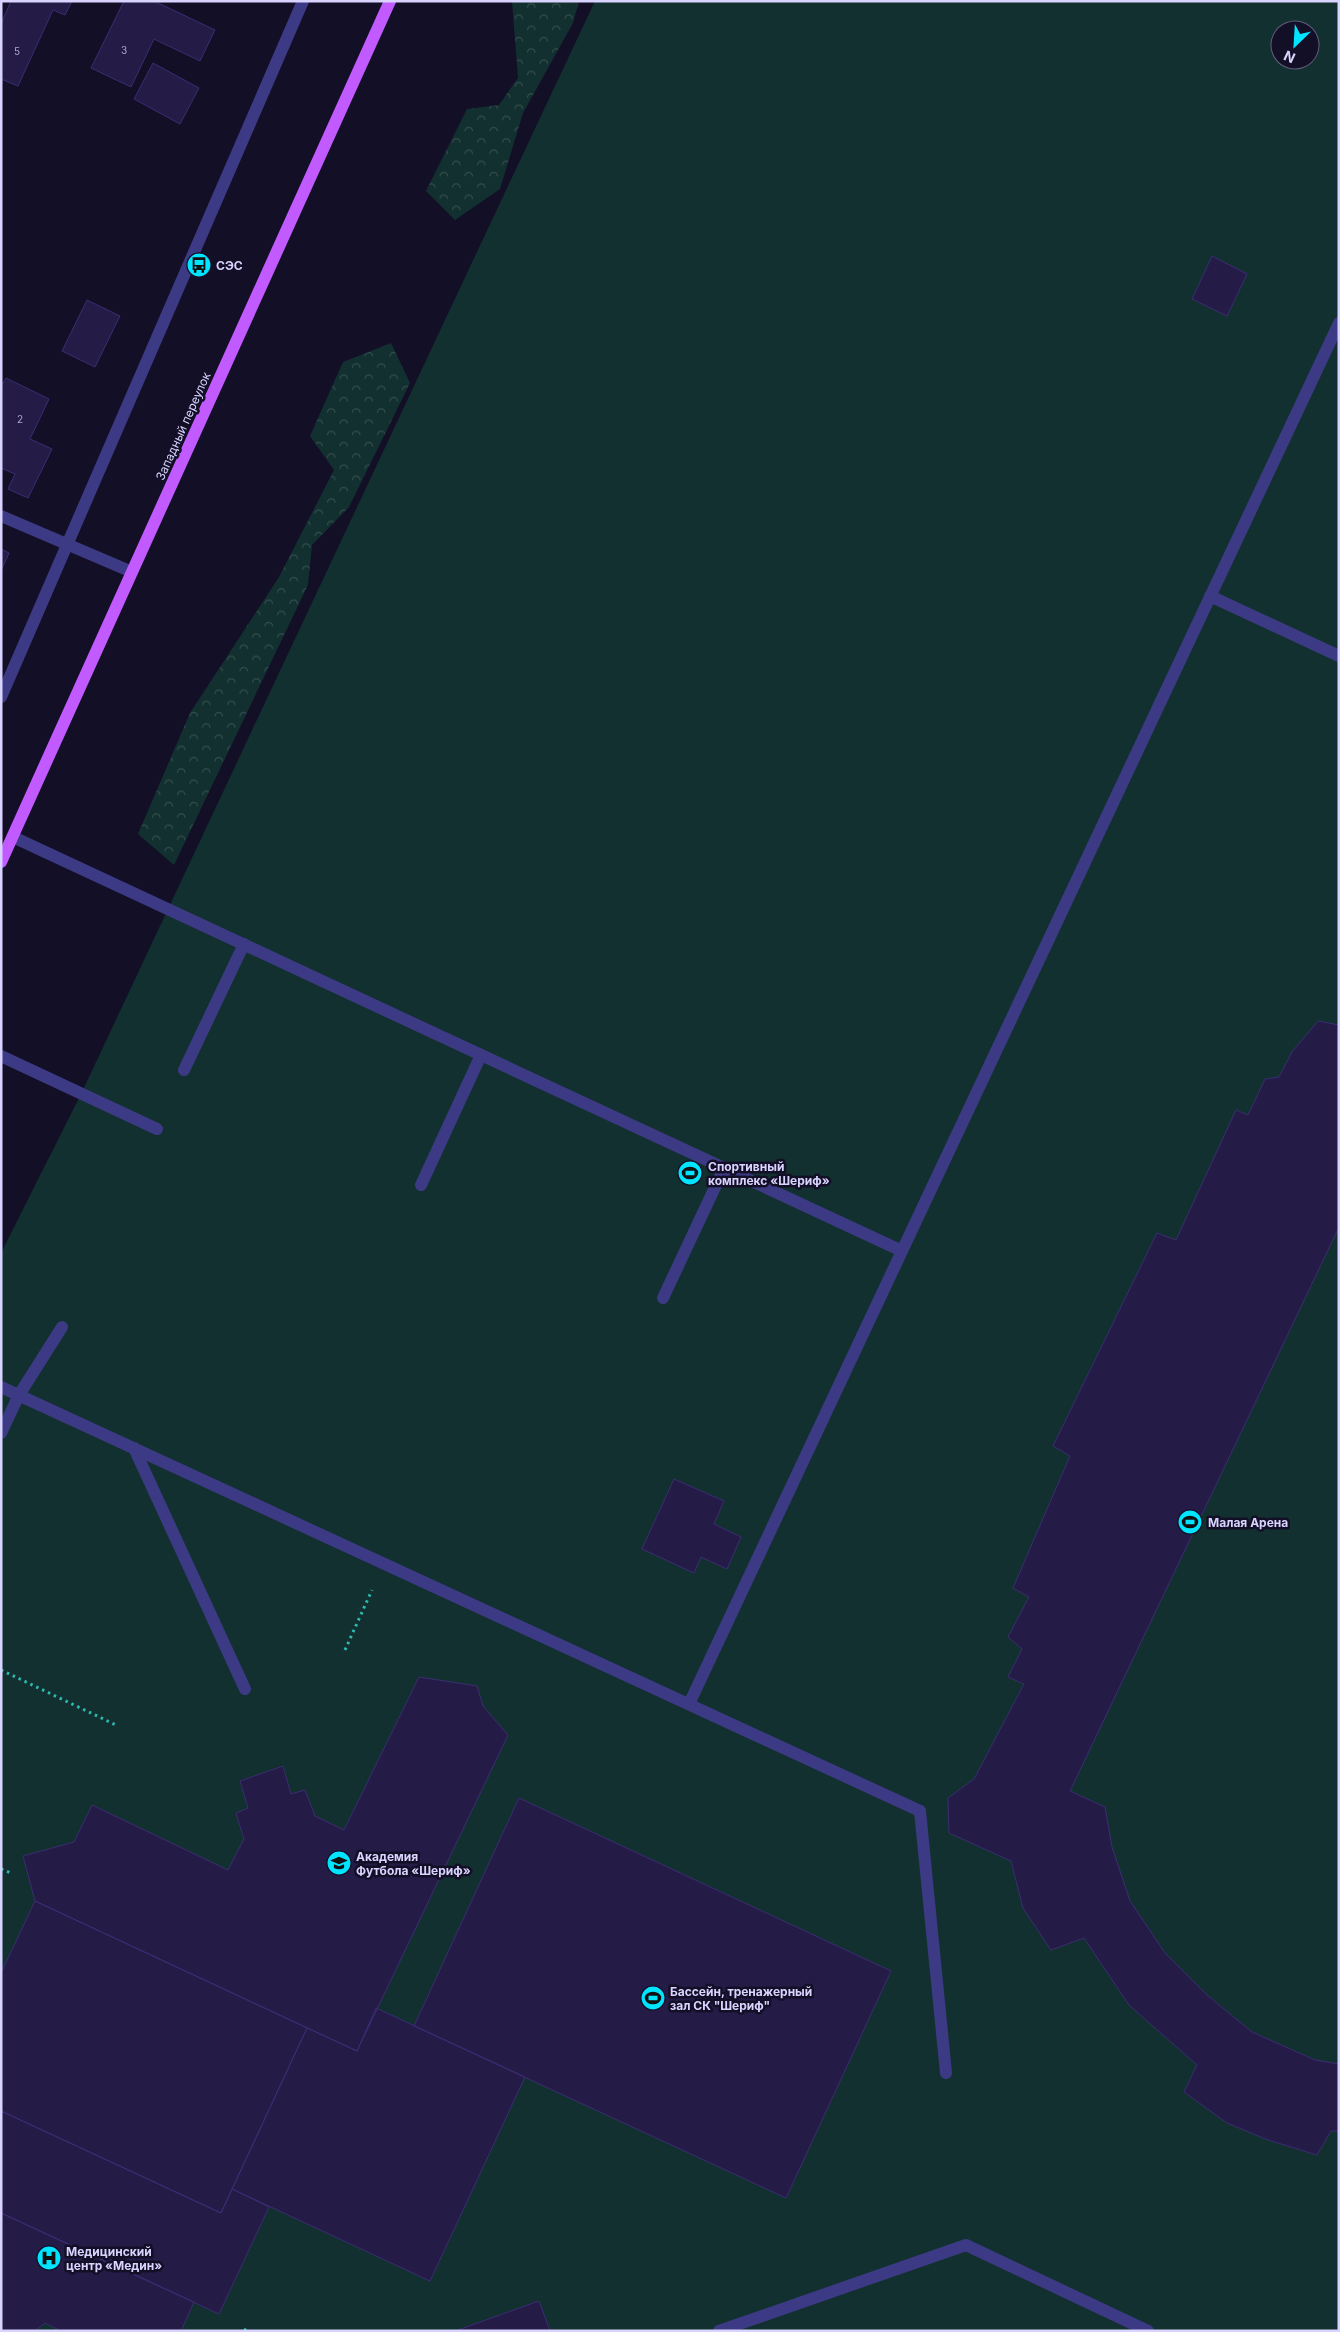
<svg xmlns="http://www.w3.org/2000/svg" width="1340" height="2332" font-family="Inter,sans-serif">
	<defs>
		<pattern id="forest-crowns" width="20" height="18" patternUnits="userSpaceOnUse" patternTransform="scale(1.25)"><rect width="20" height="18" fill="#12302f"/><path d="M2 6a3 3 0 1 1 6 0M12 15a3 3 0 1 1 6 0" fill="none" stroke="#344d4e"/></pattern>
	</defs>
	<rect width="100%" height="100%" fill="#130f26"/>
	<path fill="url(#forest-crowns)" d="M512 1H579L573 23 523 113 500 189 455 220 426 191 467 109 499 105 518 78Z
		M391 343 410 383 349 507 312 545 308 585 174 865 138 834 190 713 279 577 334 470 310 436 343 362Z"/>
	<path fill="#12302f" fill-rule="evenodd" d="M595 1H1339V2331H1V1253L81 1094ZM1280 30H1310V60H1280Z"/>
	<path fill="#241b47" stroke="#3b2d73" d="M11 1H72L65 15 53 10 18 86 1 79V24Z
		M124 1H154L215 30 200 61 154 39 131 87 91 68Z
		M153 63 199 88 180 124 134 99Z
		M1212 256 1247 274 1227 316 1192 299Z
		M87 300 120 316 95 367 62 351Z
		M6 378 49 399 30 439 52 449 28 498 8 489 15 474 1 468V387Z
		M1 549 9 553 1 571Z
		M1318 1021 1339 1025V1227L1070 1791 1105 1807 1112 1847 1130 1901 1165 1953 1207 1995 1252 2032 1315 2060 1339 2064V2131H1331L1317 2155 1268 2140 1227 2123 1184 2092 1197 2065 1129 2005 1084 1938 1051 1950 1023 1908 1011 1861 949 1833 948 1798 974 1779 1024 1684 1008 1677 1022 1649 1008 1637 1029 1597 1013 1588 1070 1456 1053 1446 1157 1233 1176 1240 1236 1110 1248 1115 1265 1079 1279 1077 1292 1052Z
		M674 1479 724 1501 714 1524 741 1537 727 1569 701 1557 694 1573 642 1549Z
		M419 1677 477 1686 483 1706 508 1735 357 2051 35 1901 23 1856 74 1842 92 1805 228 1870 244 1839 236 1813 248 1808 240 1781 283 1766 291 1794 305 1790 315 1816 344 1830Z
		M519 1798 891 1971 786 2198 414 2026Z
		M35 1901 307 2028 221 2213 1 2111V1973Z
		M376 2008 525 2077 430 2281 232 2189 307 2028 357 2051Z
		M1 2111 221 2213 232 2189 269 2207 219 2314 1 2213Z
		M1 2213 194 2302 181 2331H61L45 2323 35 2331H1Z
		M539 2301 550 2331H455Z"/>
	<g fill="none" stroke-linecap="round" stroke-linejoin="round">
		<path stroke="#2fb8b0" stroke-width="3" stroke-dasharray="2.5 4" stroke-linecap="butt" d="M345 1650 372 1590
			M1 1670 116 1725
			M1 1869 11 1873
			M244 2329 247 2331"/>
		<path stroke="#3d3a85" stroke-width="12" d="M1 697 303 1
			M1 1056 157 1129
			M184 1070 244 944
			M421 1185 481 1055
			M663 1298 724 1168
			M19 1395 62 1327
			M134 1448 245 1689
			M920 1811 946 2073"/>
		<path stroke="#3d3a85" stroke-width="12" d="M1 516 132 572
			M1210 596 1339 656
			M13 837 902 1251 689 1704
			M902 1251 1339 323
			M1 1387 920 1811
			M1 1433 19 1395
			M719 2331 966 2245 1148 2331"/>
		<path stroke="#c25bff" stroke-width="12" d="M1 862 390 1"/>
	</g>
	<defs>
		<symbol id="bus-disc" viewBox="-11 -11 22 22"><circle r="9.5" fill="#00e5ff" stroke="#130f26"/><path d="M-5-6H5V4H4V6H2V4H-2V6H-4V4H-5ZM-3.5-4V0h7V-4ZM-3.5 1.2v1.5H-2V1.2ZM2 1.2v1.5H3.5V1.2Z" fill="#111"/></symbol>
		<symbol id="stadium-disc" viewBox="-11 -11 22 22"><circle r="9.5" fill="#00e5ff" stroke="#130f26"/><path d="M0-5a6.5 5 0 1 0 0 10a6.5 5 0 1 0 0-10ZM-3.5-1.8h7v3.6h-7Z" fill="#111"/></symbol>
		<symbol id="school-disc" viewBox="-11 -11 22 22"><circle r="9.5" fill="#00e5ff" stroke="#130f26"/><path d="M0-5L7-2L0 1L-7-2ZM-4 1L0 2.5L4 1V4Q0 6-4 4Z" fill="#111"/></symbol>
		<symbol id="hospital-disc" viewBox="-11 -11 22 22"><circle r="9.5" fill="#00e5ff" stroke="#130f26"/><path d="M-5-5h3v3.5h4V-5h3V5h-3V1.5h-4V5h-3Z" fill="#111"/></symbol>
	</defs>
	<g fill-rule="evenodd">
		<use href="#bus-disc" x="185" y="251" width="28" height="28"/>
		<use href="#stadium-disc" x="676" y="1159" width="28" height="28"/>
		<use href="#stadium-disc" x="1176" y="1508" width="28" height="28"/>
		<use href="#school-disc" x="325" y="1849" width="28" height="28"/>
		<use href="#stadium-disc" x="639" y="1984" width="28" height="28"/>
		<use href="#hospital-disc" x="35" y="2244" width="28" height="28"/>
	</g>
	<g text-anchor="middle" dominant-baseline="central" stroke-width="5" stroke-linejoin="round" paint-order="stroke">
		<g font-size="10" fill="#aca6d1">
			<text x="124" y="50">3</text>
			<text x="17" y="51">5</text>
			<text x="20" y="419">2</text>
		</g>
		<g font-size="12" font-weight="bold" fill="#d9d4ff" stroke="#130f26" text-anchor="start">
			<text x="216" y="265">СЭС</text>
			<text x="708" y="1166">Спортивный<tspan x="708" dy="14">комплекс «Шериф»</tspan></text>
			<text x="1208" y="1522">Малая Арена</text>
			<text x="356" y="1856">Академия<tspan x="356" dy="14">Футбола «Шериф»</tspan></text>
			<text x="670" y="1991">Бассейн, тренажерный<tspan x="670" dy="14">зал СК "Шериф"</tspan></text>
			<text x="66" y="2251">Медицинский<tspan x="66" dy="14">центр «Медин»</tspan></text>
		</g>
		<g font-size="12" fill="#d9d4ff" stroke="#130f26">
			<text transform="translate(183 426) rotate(-66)">Западный переулок</text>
		</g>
	</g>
	<rect width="1340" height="2332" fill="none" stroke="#d9d4ff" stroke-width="5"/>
	<g transform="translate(1295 45) rotate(205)"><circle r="24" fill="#130f26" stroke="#625e7d"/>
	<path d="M0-4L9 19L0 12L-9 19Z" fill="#00e5ff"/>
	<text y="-8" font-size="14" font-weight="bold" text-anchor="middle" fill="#d9d4ff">N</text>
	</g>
</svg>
